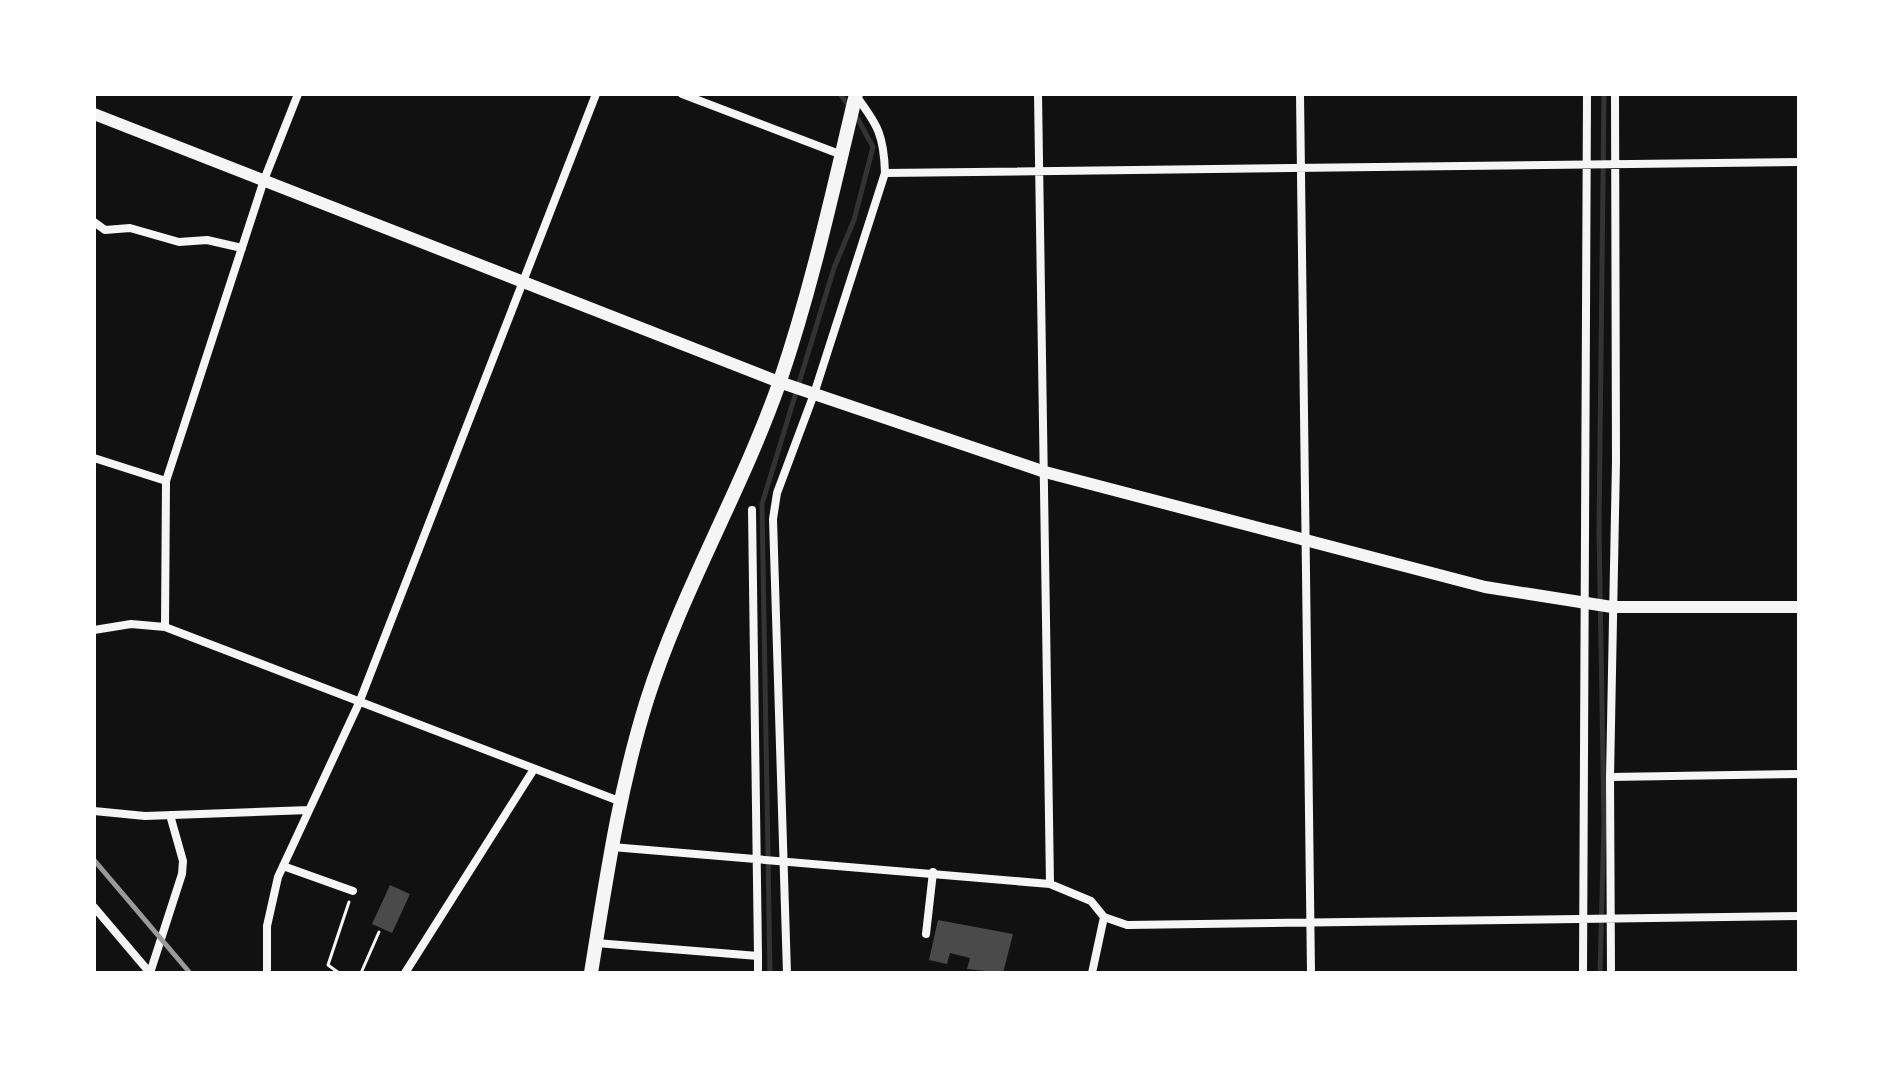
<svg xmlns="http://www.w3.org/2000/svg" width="1893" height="1067" font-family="Cabin,sans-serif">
	<rect width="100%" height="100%" fill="#111"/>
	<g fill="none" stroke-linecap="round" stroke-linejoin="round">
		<path stroke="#333" stroke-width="5" d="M840 94 849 106
			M770 973 762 504 834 268 854 220 873 147 855 114
			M1600 973 1604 821 1599 530 1604 94"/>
	</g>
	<path fill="#4a4a4a" d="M390 885 410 894 392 933 372 924Z
		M938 920 1013 934 1003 973 967 969 970 958 950 953 947 964 929 960Z"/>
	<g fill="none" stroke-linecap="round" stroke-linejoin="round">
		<path stroke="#f5f5f5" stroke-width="3" d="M339 973 328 965 349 902
			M361 973 379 932"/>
		<path stroke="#f5f5f5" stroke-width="8" d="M682 94 842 155
			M1038 94 1050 884
			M1300 94 1311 973
			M1615 94 1616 461 1610 777 1799 774
			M856 96C878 125 884 136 885 173L1799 162
			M94 222 105 230 130 228 179 242 207 240 242 248
			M94 458 166 481
			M165 627 166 481 264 180 298 94
			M94 630 131 624 165 627 619 801
			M1610 777 1611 973
			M94 811 145 816 309 810
			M612 847 1050 884 1091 901 1104 917 1127 925 1799 916
			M283 866 353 891
			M94 907 150 973
			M926 934 933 872
			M596 943 758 956 752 510
			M758 956V973
			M150 973 182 874 183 861 170 815
			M267 973V926L278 877 359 703 596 94
			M405 973 534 769
			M787 973 773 519 777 493 814 394 885 173
			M1092 973 1104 917
			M1583 973 1587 94"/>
		<path stroke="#f5f5f5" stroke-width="12" d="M94 114 779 382 1045 472 1485 587 1612 607H1799"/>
		<path stroke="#f5f5f5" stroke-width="14" d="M591 973C606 881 619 789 647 700 682 590 742 490 780 381 812 287 833 190 856 94"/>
		<path stroke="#9a9a9a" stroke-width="5" d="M94 860 190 973"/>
	</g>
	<rect width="1893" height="1067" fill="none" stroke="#ffffff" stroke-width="192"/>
</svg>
